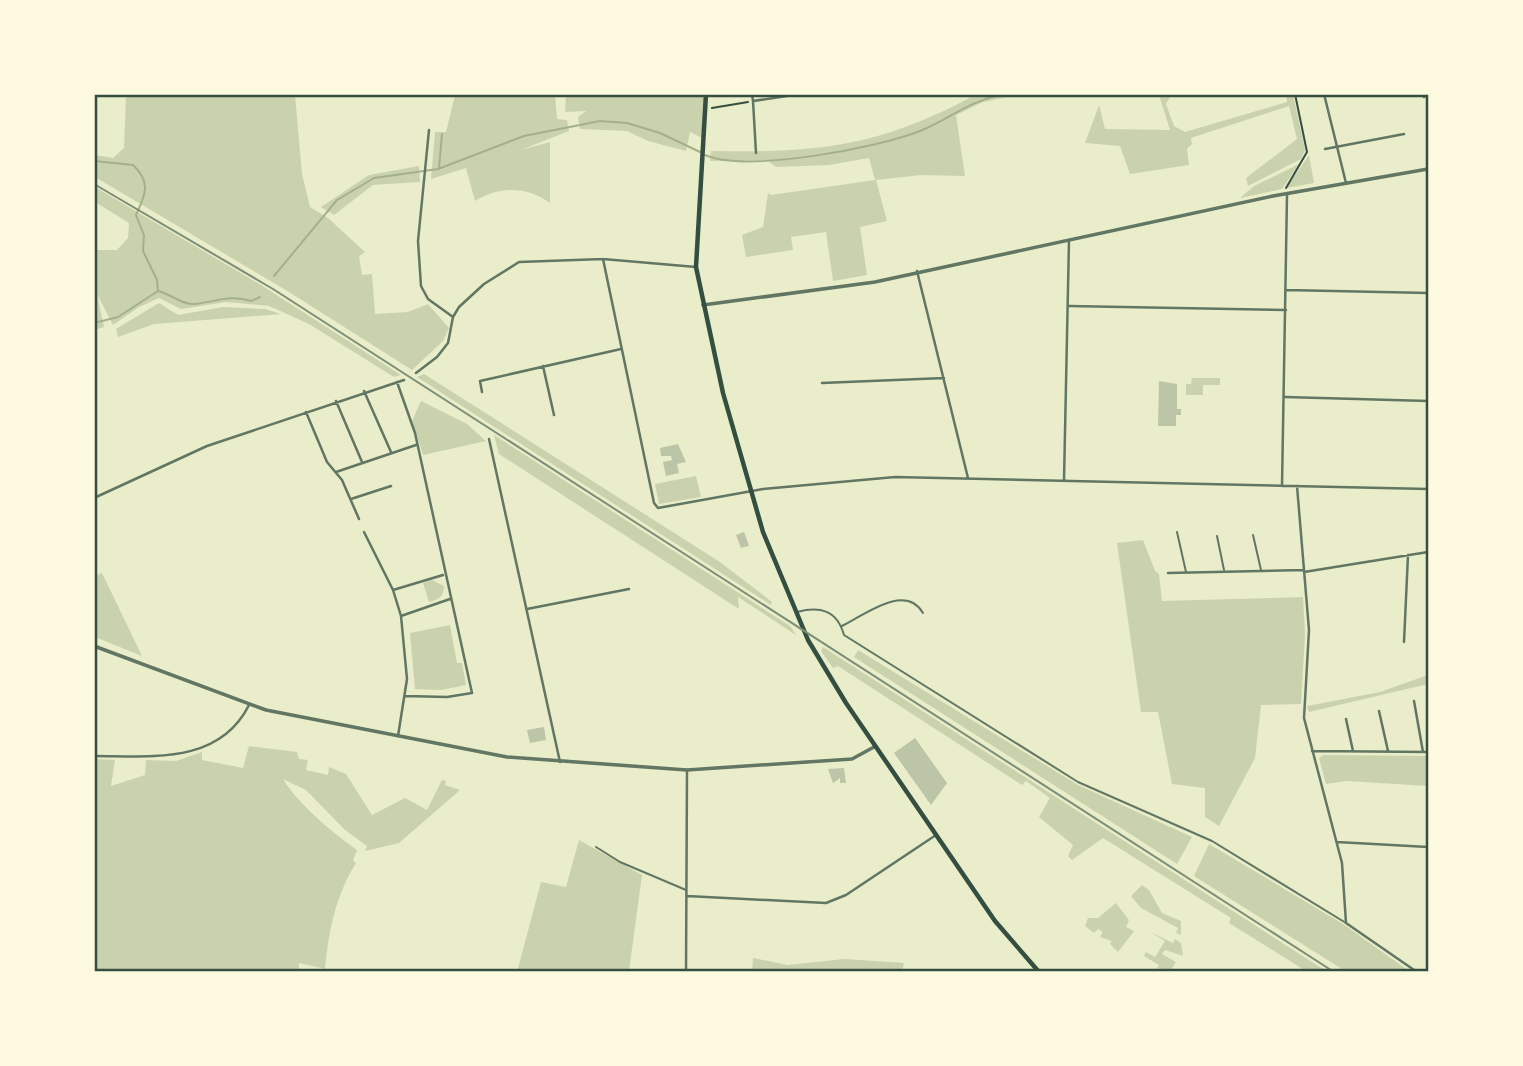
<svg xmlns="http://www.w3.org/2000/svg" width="1523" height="1066" font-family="Bitter,serif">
	<rect width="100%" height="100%" fill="#e9edc9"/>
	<path fill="#cad2ad" d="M1293 94 1305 150 1301 159 1248 186 1246 178 1297 139 1289 106 1191 138 1192 144 1187 149 1189 165 1130 174 1120 146 1085 143 1099 105 1105 129 1170 130 1159 95H1171L1166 104 1174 126 1185 132 1287 102 1286 95Z
		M126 95H295L302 174 310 207 328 218 365 252 359 256 362 275 372 274 375 314 408 312 428 304 449 328 443 341 412 370 289 292 95 177V155L113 158 124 148Z
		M455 95H555L557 119 567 120 569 131 521 150 550 142V203C527 186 499 186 475 201L466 168 431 179 435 132H446Z
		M566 95H706L702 138 690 132 686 151 648 141 627 131 580 129 578 117 586 111 565 112Z
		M975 95H1017L983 102 956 115 965 176 921 175 876 180 887 221 860 227 867 275 833 281 826 232 791 237 793 250 746 257 742 235 763 227 768 193 771 195 875 180 869 158 829 165 776 167 767 160 710 161 711 151C818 153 879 147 975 95Z
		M1309 155 1314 183 1287 188V187Z
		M1299 164 1282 189 1240 198 1254 186Z
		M419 166 420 182 373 185 334 215 321 207 369 175Z
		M95 187 261 285 401 375 394 377 309 324 269 306 226 302 181 309 159 298 139 307 113 325 97 294 104 327 95 330V250H117L128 238 129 223 95 202Z
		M159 303 178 315 223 307 265 309 281 314 154 324 118 337 116 329Z
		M424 374 720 562 772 602 771 605 417 377Z
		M1192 378H1220V385H1203V395H1186V384H1191Z
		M421 401 467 424 486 441 423 455 412 421Z
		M494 435 790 626 796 635 738 597 739 609 499 454Z
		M696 476 701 497 659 504 655 484Z
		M1143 540 1155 571 1159 574 1162 601 1303 597 1305 634 1301 704 1261 705 1255 758 1219 826 1205 817V788L1172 784 1158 712H1141L1117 543Z
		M102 573 142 656 95 637V576Z
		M432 580 444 586C444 597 439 599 429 602L423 583Z
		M450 625 457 663H462L466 685 441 690 415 689 410 633Z
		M823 647 1326 971H1306L1229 923 1231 918 1103 838 1072 860 1068 856 1073 845 1039 817 1050 798 1026 781 1022 785 838 666 833 668 821 651Z
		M858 650 1078 785 1192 837 1177 864 854 657Z
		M1428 675V684L1309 712 1307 706 1380 692Z
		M249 746 297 752 299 759 308 760 306 770 328 775 329 767 346 774 372 815 405 798 427 810 442 780 446 781 445 785 460 790 399 843 365 851 367 846 345 830 306 790 283 779C298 804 333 833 357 850L353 860 356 863C335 897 329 930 325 969L299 963V972H95V759L115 760 111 786 145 775 146 760 176 761 202 752V760L243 768Z
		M1323 755 1428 756V786L1346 781 1326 784 1319 758Z
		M579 840 642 875 629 971 517 972 541 882 566 887Z
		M1209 844 1343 924 1409 971H1345L1194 876Z
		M1142 885 1149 890 1162 913 1181 921V935L1176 933 1178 928 1141 908 1131 896Z
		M1116 903 1129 920 1126 927 1134 931 1118 952 1110 944 1112 941 1100 937 1103 932 1098 929 1094 933 1085 926 1088 918H1098Z
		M1150 932 1173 943 1175 939 1181 943 1183 956 1165 950 1162 954 1176 962 1170 971 1157 968 1159 965 1144 956 1146 952 1155 957 1165 941Z
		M753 958 788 965 844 959 904 963 902 971H752Z"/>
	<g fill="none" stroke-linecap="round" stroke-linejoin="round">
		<path stroke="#a3b18a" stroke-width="2" d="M705 155C747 173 877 148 920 131 951 118 967 102 1003 94
			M94 161 133 165C151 182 146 194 136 215L144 235 143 251 157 280 158 291 118 317 94 323
			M439 168 442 134
			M274 276 337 200 374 178 438 169 524 136 600 121 627 123 660 133 700 152
			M158 291C171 294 182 305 195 304 215 302 230 294 251 301L260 297"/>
	</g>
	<path fill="#bcc5a7" d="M1159 381 1177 384V409H1181V415H1176V426H1158Z
		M678 444 686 462 677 464 679 473 666 476 663 462 672 460 671 456H661L660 448Z
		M744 532 749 546 741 548 736 535Z
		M544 727 546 740 530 743 527 730Z
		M915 738 947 783 931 805 894 753Z
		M844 768 846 783H840V778L833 783 828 769Z"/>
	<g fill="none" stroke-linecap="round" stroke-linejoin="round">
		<path stroke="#344e41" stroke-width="2" d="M712 108 748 102
			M1286 188 1307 152 1295 94
			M94 967 99 972"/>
		<path stroke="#617663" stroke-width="2" d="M1177 532 1186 572
			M1253 535 1261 570
			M1217 536 1224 570
			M797 612C820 606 837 610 844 635L1078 782 1212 841 1346 923
			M842 626C863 616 905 582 923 613
			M596 847 620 862 686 890"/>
		<path stroke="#617663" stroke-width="2.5" d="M752 94 753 101 800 94
			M1324 94 1346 183
			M1423 94 1424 97
			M753 101 756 153
			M429 130 418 241 421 286 428 299 453 317
			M1325 149 1404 134
			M603 259 654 503 658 508 763 489 895 477 1428 489
			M917 271 968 478
			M1286 290 1428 293
			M1069 306 1286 310
			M543 366 554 415
			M416 373 437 357 448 343 453 317 459 307 484 284 519 262 603 259 696 267
			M397 382 415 433 472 693 447 697 405 696
			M822 383 944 378
			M364 391 391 452
			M482 392 480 381 621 349
			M1285 397 1428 401
			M336 401 362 462
			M306 412 327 462 342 480 359 519
			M489 439 560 762
			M336 472 416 445
			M1064 481 1069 240
			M1282 486 1287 195
			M1297 486 1309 630 1304 718 1342 863 1346 923 1417 972
			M94 498 207 446 404 380
			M351 499 391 486
			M364 532 393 590 401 616 407 679 398 736
			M1304 572 1428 552
			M1168 573 1304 570
			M393 590 443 575
			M527 609 629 589
			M401 616 450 599
			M1404 642 1408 555
			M1414 701 1423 752
			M1379 711 1388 751
			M1346 719 1353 751
			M1312 751 1428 752
			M94 756C151 756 219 765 249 705
			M1337 842 1428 847
			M687 896 826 903 846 895 936 835
			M686 972 687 770"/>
		<path stroke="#617663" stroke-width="3.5" d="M703 305 875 282 1273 196 1428 169
			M94 646 266 710 507 757 687 770 852 759 874 747"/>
		<path stroke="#344e41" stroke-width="4.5" d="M706 94 696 267 723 393 763 532 808 640 846 703 995 921 1039 972"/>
		<path stroke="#7c8e77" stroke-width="2" d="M94 184 273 289 1334 972"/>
	</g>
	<rect width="1523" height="1066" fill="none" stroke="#fefae0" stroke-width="192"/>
	<rect x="96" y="96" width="1331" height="874" fill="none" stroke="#344e41" stroke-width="2.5"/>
</svg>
